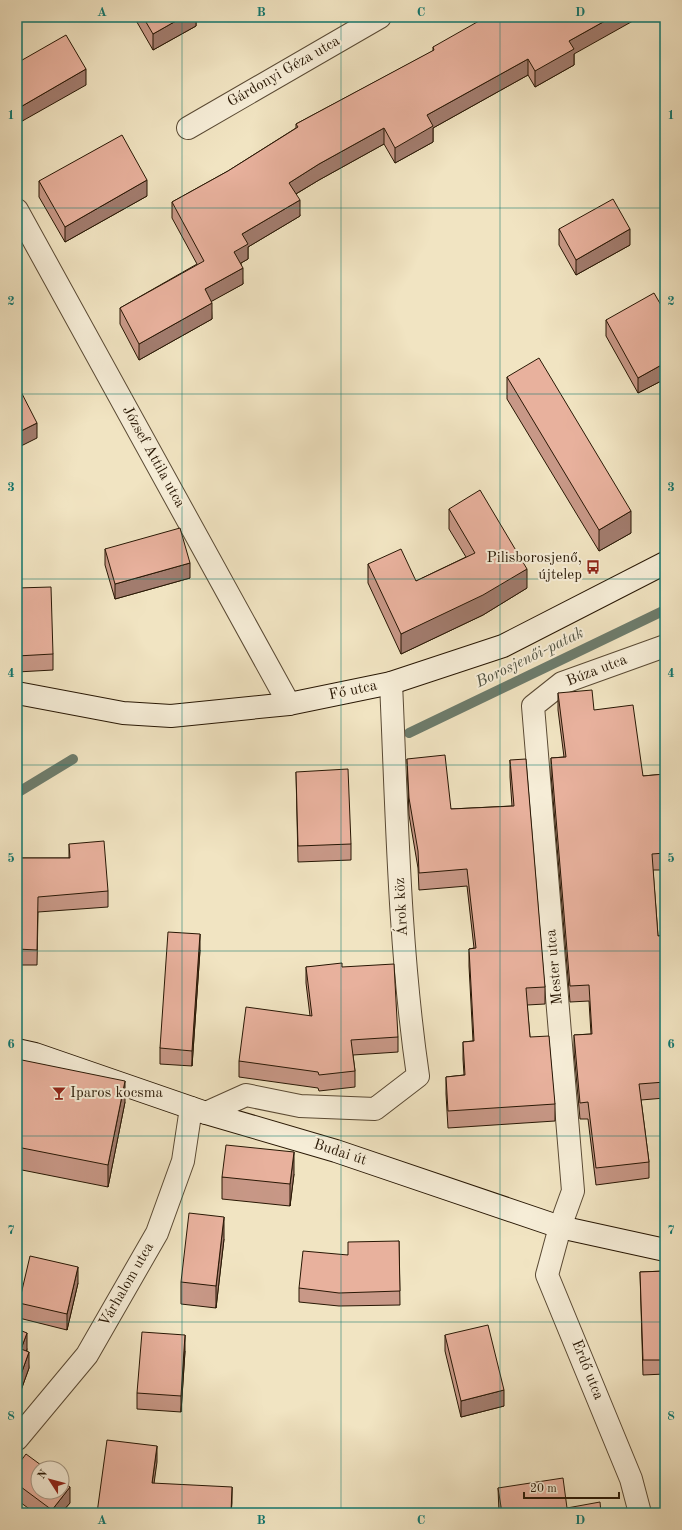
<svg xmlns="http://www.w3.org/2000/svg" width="682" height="1530" font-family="'Old Standard TT',serif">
	<rect width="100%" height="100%" fill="#f1e4c2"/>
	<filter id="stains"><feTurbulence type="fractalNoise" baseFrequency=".005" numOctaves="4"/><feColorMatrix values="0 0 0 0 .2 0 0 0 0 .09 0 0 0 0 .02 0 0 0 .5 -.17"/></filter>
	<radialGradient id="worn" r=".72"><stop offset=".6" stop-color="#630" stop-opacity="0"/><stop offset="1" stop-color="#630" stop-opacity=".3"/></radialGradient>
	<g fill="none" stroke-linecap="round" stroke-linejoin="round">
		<path stroke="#6d7c6c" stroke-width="10" d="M409 733 665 610
			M17 793 73 759"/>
		<defs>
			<path id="street" d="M188 128 380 17
				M17 210 289 704
				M206 1113 246 1095 300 1106 375 1109 418 1076C399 946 397 814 391 683
				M17 1439 87 1355 157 1233 183 1161 191 1108
				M640 1513 631 1479 547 1275 560 1227 573 1191 533 706 562 683 665 646"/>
			<path id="secondary" d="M17 693 123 713 171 716 289 704 391 683 503 646 665 563
				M17 1050 35 1054 206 1113 336 1151 560 1227 665 1250"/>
		</defs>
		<use href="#street" stroke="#5a4a34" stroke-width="24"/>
		<use href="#secondary" stroke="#281704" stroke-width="24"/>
		<use href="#street" stroke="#f6edd7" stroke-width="22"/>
		<use href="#secondary" stroke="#f6edd7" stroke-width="22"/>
	</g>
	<path fill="#c89887" stroke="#281704" d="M134 17H202L196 20V26L153 50Z
		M433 47 574 54V65L535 87 528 75 433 128V142L395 163 384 144 319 180 296 194 300 216 248 247V259L241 263 243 284 211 301 212 319 139 360 120 324V308L197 264 172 218V202L228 171 296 128V124L433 51Z
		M39 181 147 196 65 242 39 197Z
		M559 229 630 245 576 275 559 245Z
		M665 312V379L638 393 606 336V320Z
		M507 377 631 533 599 551 507 399Z
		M449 509 527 588 483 615 401 654 368 583V564L416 581 466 557 449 529Z
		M105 549 190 578 115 599 105 565Z
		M17 588 53 654V670L17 672Z
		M558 693 594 710 643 776 665 774V870H653L658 936 665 935V1098L641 1100 649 1162V1178L596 1185 588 1119H580L574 1051V1035L591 1034 589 1001 570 1002 551 774V758L564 757 558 710Z
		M407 759 451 809 512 806 510 777V760L545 987V1004L527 1005 530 1037 555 1104V1121L448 1128 446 1094V1077L464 1075 463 1059V1042L473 1041 469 966V949L474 948 467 886 419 890 418 868 409 815Z
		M296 772 351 844V860L298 862Z
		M69 844 108 891V907L38 912 37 965H17V858H69Z
		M200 950 192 1066 160 1064V1048Z
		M306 967H342L398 1037V1052L353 1055 355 1071V1087L319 1091 318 1088 239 1077V1061L310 1016 306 983Z
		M17 1059 125 1102 108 1187 17 1169Z
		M294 1174 290 1206 222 1199V1177Z
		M224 1239 216 1308 181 1304V1282Z
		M399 1241 400 1305 339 1306 299 1302V1288L348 1255Z
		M665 1271V1374L643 1375 640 1272Z
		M78 1283 67 1330 19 1318V1303Z
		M17 1329 27 1349V1351L29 1368 20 1393 17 1392Z
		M445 1335 504 1406 461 1417 445 1351Z
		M185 1351 181 1412 137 1409V1393Z
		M17 1466 70 1503 61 1513H35L17 1500Z
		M498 1488 567 1508 601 1513H499Z"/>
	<path fill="#a27c6e" stroke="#281704" d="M183 17H202L196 20V26L153 50V34Z
		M612 17H640L574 54V65L535 87V71L569 41Z
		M646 17H651L646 20Z
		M528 59V75L433 128V142L395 163V148L427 115Z
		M86 69V85L17 124V109Z
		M384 128V144L319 180 289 198V183L319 164Z
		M147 180V196L65 242V227Z
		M300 200V216L248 247V259L234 267V252L242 234Z
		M630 229V245L576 275V260Z
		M243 268V284L205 305V289Z
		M18 287V313H17V288Z
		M212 303V319L139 360V344Z
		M665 363V379L638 393V378Z
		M37 423V438L17 448V433Z
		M631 511V533L599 551V530Z
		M190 563V578L115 599V584Z
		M527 569V588L483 615 401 654V634Z
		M200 934V950L192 1066V1051Z
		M125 1081V1102L108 1187V1165Z
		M294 1152V1174L290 1206V1184Z
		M224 1217V1239L216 1308V1286Z
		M78 1267V1283L67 1330V1314Z
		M27 1333V1349L21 1365V1349Z
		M185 1335V1351L181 1412V1396Z
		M29 1352V1368L20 1393V1377Z
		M504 1390V1406L461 1417V1401Z
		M157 1446V1462L152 1498V1483Z
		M70 1487V1503L61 1513H52V1510Z
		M232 1487V1503L231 1513Z"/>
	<path fill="#e8b19d" stroke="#281704" d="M143 17H183L153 34Z
		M486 17H612L569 41 574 49 535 71 528 59 427 115 433 126 395 148 384 128 319 164 289 183 300 200 242 234 248 244 234 252 243 268 205 289 212 303 139 344 120 308 204 261 172 202 228 171 298 127 296 124 434 50 433 47Z
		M66 35 86 69 17 109V63Z
		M122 135 147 180 65 227 39 181Z
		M613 199 630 229 576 260 559 229Z
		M654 293 665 312V363L638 378 606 320Z
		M539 358 631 511 599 530 507 377Z
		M17 384 37 423 17 433Z
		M480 490 527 569 483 595 401 634 368 564 401 549 416 581 475 553 449 509Z
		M180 528 190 563 115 584 105 549Z
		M51 587 53 654 17 656V588Z
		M592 690 594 710 633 705 643 776 665 774V853L652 854 658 936 665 935V1082L639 1084 649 1162 596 1168 588 1102 580 1103 574 1035 592 1034 589 985 570 986 551 758 566 757 558 693Z
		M445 755 451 809 514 806 510 760 526 759 545 987 526 988 530 1037 549 1036 555 1104 448 1111 446 1077 465 1075 463 1042 474 1041 469 949 476 948 467 869 419 873 418 851 409 798 407 759Z
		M348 769 351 844 298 846 296 772Z
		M104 841 108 891 38 897 37 950 17 949V858H70L69 844Z
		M168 932 200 934 192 1051 160 1048Z
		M342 963V967L394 964 398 1037 351 1040 355 1071 319 1075 318 1072 239 1061 246 1007 312 1016 306 967Z
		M17 1059 125 1081 108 1165 17 1147Z
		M226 1145 294 1152 290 1184 222 1177Z
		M189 1213 224 1217 216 1286 181 1282Z
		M399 1241 400 1291 339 1293 299 1288 303 1251 348 1255V1242Z
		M30 1256 78 1267 67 1314 19 1303Z
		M665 1271V1360H643L640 1272Z
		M488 1325 504 1390 461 1401 445 1335Z
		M17 1329 27 1333 21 1349 29 1352 20 1377 17 1376Z
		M142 1332 185 1335 181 1396 137 1393Z
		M107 1440 157 1446 152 1483 232 1487 231 1513H97Z
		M26 1454 45 1468H38V1492H62V1481L70 1487 52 1510 17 1484V1466Z
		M563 1478 567 1508 600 1502 601 1513H502L498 1488Z"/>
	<path fill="none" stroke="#0f766e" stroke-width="1" stroke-opacity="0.55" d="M182 17V1513M341 17V1513M500 17V1513M17 208H665M17 394H665M17 579H665M17 765H665M17 951H665M17 1136H665M17 1322H665"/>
	<defs>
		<symbol id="bus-bare" viewBox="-9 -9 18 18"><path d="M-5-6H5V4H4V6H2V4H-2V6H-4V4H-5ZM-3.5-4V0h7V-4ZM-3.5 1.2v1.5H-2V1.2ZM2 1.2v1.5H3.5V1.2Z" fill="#8f2418" stroke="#f6edd7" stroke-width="2.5" paint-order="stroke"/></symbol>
		<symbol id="bar-bare" viewBox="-9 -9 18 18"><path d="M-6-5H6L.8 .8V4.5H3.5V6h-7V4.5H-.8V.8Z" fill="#8f2418" stroke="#f6edd7" stroke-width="2.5" paint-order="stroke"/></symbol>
	</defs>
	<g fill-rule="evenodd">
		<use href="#bus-bare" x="583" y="557" width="20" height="20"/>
		<use href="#bar-bare" x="49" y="1083" width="20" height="20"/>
	</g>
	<g text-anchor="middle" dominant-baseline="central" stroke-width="4" stroke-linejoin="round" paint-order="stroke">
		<g font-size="15" fill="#281704" stroke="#f6edd7">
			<text transform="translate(284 72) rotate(-30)">Gárdonyi Géza utca</text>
			<text transform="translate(153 457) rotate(61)">József Attila utca</text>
			<text transform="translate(597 671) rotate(-21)">Búza utca</text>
			<text transform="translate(353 691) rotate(-12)">Fő utca</text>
			<text transform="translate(402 907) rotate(-93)">Árok köz</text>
			<text transform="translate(555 967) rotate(-95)">Mester utca</text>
			<text transform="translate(340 1153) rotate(18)">Budai út</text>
			<text transform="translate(127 1285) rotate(-60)">Várhalom utca</text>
			<text transform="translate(587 1370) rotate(68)">Erdő utca</text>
		</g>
		<g font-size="15" fill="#281704" stroke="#f6edd7" text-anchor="end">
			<text x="582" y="558">Pilisborosjenő,<tspan x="582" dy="17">újtelep</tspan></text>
			<text x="70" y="1093" text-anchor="start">Iparos kocsma</text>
		</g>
		<g font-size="16" font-style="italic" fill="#505241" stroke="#f6edd7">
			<text transform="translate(530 658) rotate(-26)">Borosjenői-patak</text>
		</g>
	</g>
	<rect width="682" height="1530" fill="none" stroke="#f1e4c2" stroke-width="44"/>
	<g transform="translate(50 1480) rotate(306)"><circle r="19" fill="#f6edd7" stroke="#a49783"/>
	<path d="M0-3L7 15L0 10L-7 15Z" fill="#8f2418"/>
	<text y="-6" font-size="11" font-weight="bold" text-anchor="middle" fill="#281704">N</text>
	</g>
	<path d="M524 1492v6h95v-6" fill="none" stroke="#281704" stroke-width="2"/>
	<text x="530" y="1492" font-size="12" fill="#281704" stroke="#f6edd7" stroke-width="3" paint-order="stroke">20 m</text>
	<rect x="22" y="22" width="638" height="1486" fill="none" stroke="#0f766e" stroke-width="1.5"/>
	<g font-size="13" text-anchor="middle" font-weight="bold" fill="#0f766e">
		<text x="102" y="16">A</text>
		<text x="261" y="16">B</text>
		<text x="421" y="16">C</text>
		<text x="580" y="16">D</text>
		<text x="11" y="119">1</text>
		<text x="671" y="119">1</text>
		<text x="11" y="305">2</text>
		<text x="671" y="305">2</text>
		<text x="11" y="491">3</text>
		<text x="671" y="491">3</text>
		<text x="11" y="677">4</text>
		<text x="671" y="677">4</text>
		<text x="11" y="862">5</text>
		<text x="671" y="862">5</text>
		<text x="11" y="1048">6</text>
		<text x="671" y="1048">6</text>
		<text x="11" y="1234">7</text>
		<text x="671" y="1234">7</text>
		<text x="11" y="1420">8</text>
		<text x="671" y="1420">8</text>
		<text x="102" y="1524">A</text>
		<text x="261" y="1524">B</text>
		<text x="421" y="1524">C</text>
		<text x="580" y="1524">D</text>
	</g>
	<rect width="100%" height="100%" filter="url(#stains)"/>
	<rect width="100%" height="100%" fill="url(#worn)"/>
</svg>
